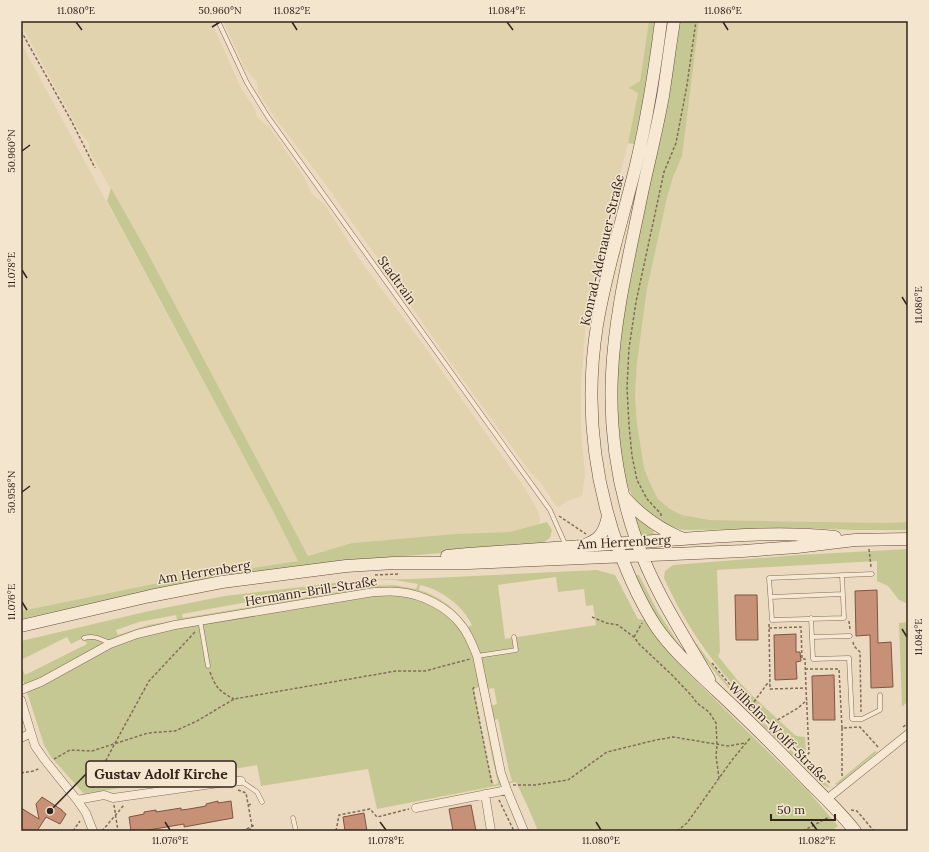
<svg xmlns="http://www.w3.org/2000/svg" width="929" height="852" font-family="Lora,serif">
	<rect width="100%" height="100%" fill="#ebdabf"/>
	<path fill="#e0d3ad" d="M21 21H211L241 88 255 109 257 117 269 127 304 177 311 193 325 205 362 263 417 336 524 487 538 511 540 520 539 525 510 532 455 534 352 543 308 556 145 248 89 151V143L81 134 21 25Z
		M223 21H649L640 81 629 88 638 93 628 143 590 296 585 332 581 385V430L585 474 582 496 567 501 559 507 556 506 541 483 530 472 446 356 326 185 275 118 258 92 257 82 245 68Z
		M699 21H908V522L887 523 710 520 682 515 670 509 658 499 650 483 644 468 637 423 635 395 637 363 647 289 667 198 673 177 690 89Z
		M21 43 273 511 298 561 173 580 21 611Z"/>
	<path fill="#c6c894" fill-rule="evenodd" d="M649 21H655L647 82 634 144 628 143 638 93 629 88 640 81Z
		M679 21H699L682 156 673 177 667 198 647 289 637 363 635 395 637 423 644 468 650 483 658 499 670 509 682 515 710 520 887 523 908 522V530H854L803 528 685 530C662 527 638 510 629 489 621 473 621 453 619 436 618 421 617 405 617 390 618 310 641 231 657 152 666 109 672 65 679 21Z
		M111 188 145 248 308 556 352 543 455 534 510 532 547 522 552 530 550 538 540 545 357 560 165 587 21 619V611L173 580 298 561 273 511 107 201Z
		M633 511 652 527 655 537 641 538Z
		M908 549V701L902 707 899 623 907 622 906 603 899 600 888 586 877 581V561L717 570 720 652 718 656 739 682 758 701 796 736 805 737 806 750 803 754C781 732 757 711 736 688 706 655 682 618 664 578L665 571 673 565 799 555Z
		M597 570 615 575 638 619 645 620 668 650 687 672 808 791 838 826 832 831H538L527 805 516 782 377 809 368 769 261 786 257 765 84 794 51 757 44 745 23 680H21V666L25 675 87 644 83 638 71 644 67 637 21 660V641L149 611 225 596 360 580 412 579ZM556 577 558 592 584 589 586 606 593 605 596 625 505 639 498 585ZM375 580H395L418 584 416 589 394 585 367 586 366 581ZM359 582 360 588 183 618 182 614ZM420 585C442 590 462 605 472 625L468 627C457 609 439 596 419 590ZM176 615 177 620 148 625 118 635 116 630 139 622ZM479 687 493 762 498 783 494 785 488 763 474 689ZM494 688 497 704 490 706 488 689ZM498 719 509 771 512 781 506 783 493 720Z
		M656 574 658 576 664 590 687 631 710 662 737 696 800 759H796C739 702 691 653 657 580Z
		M633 575H639L657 610 687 657 664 631Z
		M875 751 877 752 875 754 837 785 835 784Z
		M804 762 831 788C820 786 811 774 803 766Z"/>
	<path fill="#c79177" stroke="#805440" d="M877 590 878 643 891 642 893 687 871 688 870 635 856 636 855 591Z
		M735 595H757L758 640H736Z
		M796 634V652H800L801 661 796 662 797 679 775 680 774 635Z
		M834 675 835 720H813L812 676Z
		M42 797 62 810V811L66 814 62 821 60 824 46 817 37 831H21V808L39 819 36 804Z
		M218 801V803L231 801 233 818 184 827V824L143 831H131L129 817 144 814V812L156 810V812L181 808V810L189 809 206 806V804Z
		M471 805 476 831H453L449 809Z
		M364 813 367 831H345L343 817Z"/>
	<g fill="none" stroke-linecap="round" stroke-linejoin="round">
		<defs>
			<path id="lane" d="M218 21 247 83 268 117 550 510 566 546
				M842 575 844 618 772 620 769 578 872 574
				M771 597 843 594
				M811 618 813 659 849 658 852 719H862L880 710V695
				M200 620 208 666
				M812 637 850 636
				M84 638C94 635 100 639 110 643
				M477 656 516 650 514 637
				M241 781 257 792 262 802
				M293 818 296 831"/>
			<path id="street" d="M21 690 41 682 110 644 137 634 175 625 374 592C382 592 391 591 399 592 422 594 448 607 462 626 469 635 473 646 477 656L501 773 507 790 524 831
				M21 700 35 746 44 759 77 800 86 813 93 831
				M21 738 31 733
				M485 794 491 831
				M827 799 908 734
				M77 800 104 795 113 798 233 781H241
				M416 808 507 790"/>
			<path id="secondary" d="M661 21C655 69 647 118 636 165 623 218 606 271 597 325 585 401 593 478 619 550 629 577 641 604 657 628 674 652 696 671 717 691 748 720 778 750 808 781 824 797 841 813 855 831
				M674 21C670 46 667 71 663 96 657 129 649 161 642 193 630 253 615 312 612 373 609 430 618 488 637 542 654 591 683 634 709 679
				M625 498C641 516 658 528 681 538
				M587 544C601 539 605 530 608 516
				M447 556 468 554C535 549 602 544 668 540 724 536 780 531 835 537
				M21 626 150 596 222 582 346 566 394 563H469L743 551 797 547 855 540 908 539"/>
		</defs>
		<use href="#lane" stroke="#826b59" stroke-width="5"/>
		<use href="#street" stroke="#826b59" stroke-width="9"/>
		<use href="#secondary" stroke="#644d3c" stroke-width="13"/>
		<path stroke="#826b59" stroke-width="1.5" stroke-dasharray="3 2" stroke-linecap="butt" d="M21 31 72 122 95 168
			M559 516 586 534
			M661 516V514L647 499 637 480 632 456 629 425 627 388 629 348 636 302 664 172 676 143 687 85 696 21
			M869 549 871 567
			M375 575 399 574
			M592 617 606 623 618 625 634 637 639 644 672 675 691 695 697 703 709 712 716 723 717 745 716 756 719 778
			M849 621 850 629
			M769 624 770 689 806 688 809 753 804 758
			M769 628 801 627 802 659H805L806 688
			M634 637 642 623
			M853 642 854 646 860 652 861 712
			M712 663 736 692 831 784
			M805 669H839L842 728 860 727 878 747
			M210 672C216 688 219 691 234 699
			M474 687 473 689 492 784
			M751 706 767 684 770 683
			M769 725 798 708 807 700
			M903 727 908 723
			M54 759 70 750 92 751 148 733 175 731 197 721 234 699 396 671H425L470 659
			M21 773 34 771 40 768
			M842 776V728
			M513 785H535L568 780 607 752 656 740 673 737 728 746 745 743
			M93 788 95 781 114 745 149 681 195 632
			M238 790 246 793 252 826 249 831
			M499 800 514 831
			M114 805 118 831
			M248 805 252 804
			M851 810 857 811 874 831
			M73 831 80 821
			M102 831 124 805
			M242 831 255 825
			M336 831 339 815 370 809 377 817 409 809
			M677 831 687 823 732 760 751 737
			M803 831 829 817"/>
		<use href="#lane" stroke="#f6e8d2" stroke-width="4"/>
		<use href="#street" stroke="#f6e8d2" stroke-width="8"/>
		<use href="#secondary" stroke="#f6e8d2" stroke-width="12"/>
	</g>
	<path fill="none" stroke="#33251c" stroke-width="1.5" d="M76 22 82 30M292 22 297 30M507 22 513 30M723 22 728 30M212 27 220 22M22 151 30 145M22 270 27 278M902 297 907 305M22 492 30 486M22 602 27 610M902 629 907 637M165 822 170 830M380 822 386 830M596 822 601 830M811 822 817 830"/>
	<g text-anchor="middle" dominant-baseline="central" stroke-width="3" stroke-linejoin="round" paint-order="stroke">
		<g font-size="13" fill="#33251c" stroke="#f3e5ce">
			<text transform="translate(602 250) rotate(-77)">Konrad-Adenauer-Straße</text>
			<text transform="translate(397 280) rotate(54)">Stadtrain</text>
			<text transform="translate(624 542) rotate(-3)">Am Herrenberg</text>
			<text transform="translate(204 572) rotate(-9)">Am Herrenberg</text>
			<text transform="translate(311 591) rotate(-9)">Hermann-Brill-Straße</text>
			<text transform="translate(778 732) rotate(45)">Wilhelm-Wolff-Straße</text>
		</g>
	</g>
	<path fill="none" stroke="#33251c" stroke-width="1.5" d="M50 811L86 774"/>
	<circle fill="#33251c" stroke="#f3e5ce" stroke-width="1.5" cx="50" cy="811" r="4"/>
	<rect fill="#f3e5ce" stroke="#33251c" stroke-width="1.5" x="86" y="761" width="150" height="26" rx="4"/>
	<g font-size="14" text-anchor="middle" font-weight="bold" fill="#33251c">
		<text x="161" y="779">Gustav Adolf Kirche</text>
	</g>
	<rect width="929" height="852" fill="none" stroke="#f3e5ce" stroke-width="44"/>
	<path d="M771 814v6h64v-6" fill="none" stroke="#33251c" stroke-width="2"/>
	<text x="777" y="814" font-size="12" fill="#33251c" stroke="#f3e5ce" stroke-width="3" paint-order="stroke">50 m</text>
	<rect x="22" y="22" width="885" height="808" fill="none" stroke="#33251c" stroke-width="1.5"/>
	<g font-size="10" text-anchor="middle" fill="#33251c">
		<text x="76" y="14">11.080°E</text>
		<text x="220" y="14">50.960°N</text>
		<text x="292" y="14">11.082°E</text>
		<text x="507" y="14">11.084°E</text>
		<text x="723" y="14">11.086°E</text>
		<text transform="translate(11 151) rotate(-90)" y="4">50.960°N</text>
		<text transform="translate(11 270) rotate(-90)" y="4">11.078°E</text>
		<text transform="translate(918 305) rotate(-90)" y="4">11.086°E</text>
		<text transform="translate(11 492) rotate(-90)" y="4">50.958°N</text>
		<text transform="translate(11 602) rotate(-90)" y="4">11.076°E</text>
		<text transform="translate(918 637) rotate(-90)" y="4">11.084°E</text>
		<text x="170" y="844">11.076°E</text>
		<text x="386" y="844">11.078°E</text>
		<text x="601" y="844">11.080°E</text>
		<text x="817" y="844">11.082°E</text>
	</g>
</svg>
